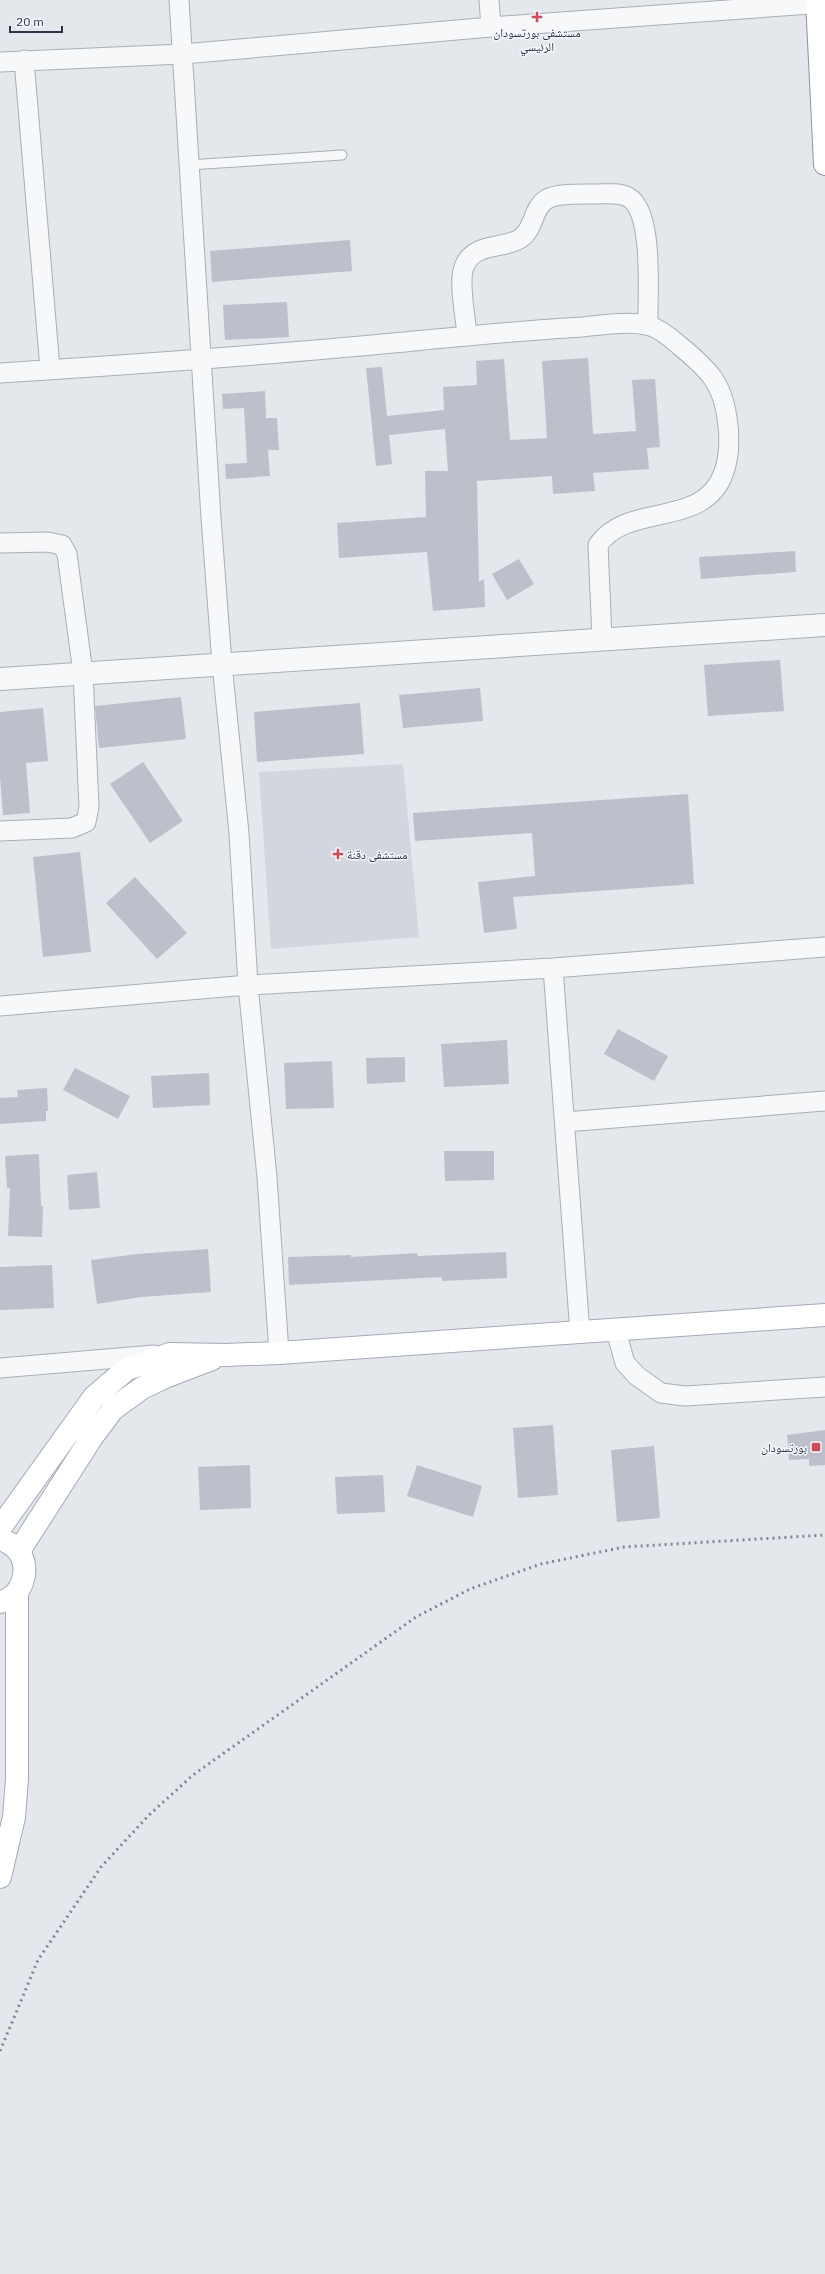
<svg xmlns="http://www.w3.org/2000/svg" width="825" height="2274" font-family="'IBM Plex Sans','Noto Naskh Arabic',sans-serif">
	<rect width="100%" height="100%" fill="#e4e7ec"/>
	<path fill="#d2d6de" d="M403 764 419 937 271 949 259 772Z"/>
	<path fill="#bbc0ca" d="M350 240 352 271 212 282 210 251Z
		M287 302 289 337 225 340 223 305Z
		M588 358 593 434 636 431 632 380 655 379 660 447 647 448 649 469 593 473 595 491 553 494 552 476 477 481 479 582 484 579 485 607 433 611 427 552 339 558 337 523 426 517 425 471H448L445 429 389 435 392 464 376 466 366 368 382 367 387 416 444 410 443 387 477 385 476 361 504 359 510 440 547 438 542 361Z
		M265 391 266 418H277L279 450H268L270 476 226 479 225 464 247 463 244 408 223 409 222 394Z
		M795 551 796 572 701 579 699 557Z
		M519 559 534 584 507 600 492 574Z
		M780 660 784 711 708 716 704 665Z
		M480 688 483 721 403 728 399 695Z
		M181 697 186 739 99 748 95 706Z
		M360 703 364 754 257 762 254 712Z
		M43 708 48 761 26 763 30 813 3 815 0 777V712Z
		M143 762 183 821 150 843 110 784Z
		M688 794 694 884 513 897 517 929 484 933 478 882 535 876 532 833 415 841 413 813Z
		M80 852 91 952 43 957 33 857Z
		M135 877 187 933 157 959 106 903Z
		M618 1029 668 1056 654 1081 604 1054Z
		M507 1040 509 1084 444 1087 441 1044Z
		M405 1057V1082L367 1084 366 1058Z
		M332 1061 334 1108 286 1109 284 1063Z
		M75 1068 130 1096 118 1119 63 1090Z
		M209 1073 210 1105 153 1108 151 1076Z
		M47 1088 48 1111H46V1121L0 1124V1098L18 1097 17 1090Z
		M444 1151H494V1180L445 1181Z
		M39 1154 41 1206H43L42 1237 8 1236 10 1188H7L5 1156Z
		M97 1172 100 1208 69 1210 67 1175Z
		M208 1249 211 1292 141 1297 97 1304 91 1260 137 1254Z
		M506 1252 507 1278 442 1281V1277L289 1285 288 1257 351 1255V1257L417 1253 418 1256Z
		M52 1265 54 1308 0 1310V1267Z
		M553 1425 558 1495 518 1498 513 1428Z
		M825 1430V1465L809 1466V1459L789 1460 787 1435Z
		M654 1446 660 1518 617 1522 611 1450Z
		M250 1465 251 1508 200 1510 198 1467Z
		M417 1465 482 1486 473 1517 407 1496Z
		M383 1475 385 1512 337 1514 335 1477Z"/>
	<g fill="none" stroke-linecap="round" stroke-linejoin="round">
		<defs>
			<path id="service" d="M189 165 342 155"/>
			<path id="minor" d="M179 0 211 518 222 664 239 833 248 985 267 1177 279 1353
				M489 0 491 27
				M24 60 50 369
				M0 62 183 54 491 27 825 3
				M467 336C466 318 458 283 464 267 474 241 504 250 521 238 535 228 532 208 547 199 557 193 583 194 595 194 604 194 619 192 628 197 655 212 647 297 648 325
				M0 373C142 364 283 354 424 340 477 335 529 330 582 327 602 325 627 321 646 325 658 327 671 338 680 346 691 355 703 365 712 377 729 400 733 446 724 472 704 530 628 501 598 545L602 639
				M0 543 48 542 62 545 67 554 83 673 89 807 86 822 72 828 0 831
				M553 968 580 1333
				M0 1006 248 985 553 968 825 947
				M565 1122 825 1101
				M616 1331 625 1363 637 1376 661 1393 685 1396 825 1387
				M0 1368 154 1355"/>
			<path id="tertiary" d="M0 679 825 625"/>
			<path id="primary" d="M0 1528 94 1397 127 1369 170 1354 225 1355 279 1353 825 1315
				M19 1551 92 1437 113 1409 142 1388 165 1377 212 1359
				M0 1602C22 1598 31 1570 19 1552 16 1548 11 1544 7 1542
				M0 1877 14 1817 17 1779V1593"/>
			<path id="trunk" d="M817 0 825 164"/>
		</defs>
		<use href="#service" stroke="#a9aeb7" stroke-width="11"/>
		<use href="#minor" stroke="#a9aeb7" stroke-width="21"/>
		<use href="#tertiary" stroke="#a9aeb7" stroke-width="24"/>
		<use href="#primary" stroke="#a3abb8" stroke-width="24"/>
		<use href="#trunk" stroke="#8b94a3" stroke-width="24"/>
		<use href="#service" stroke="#f7f8fa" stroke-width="9"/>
		<use href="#minor" stroke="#f7f8fa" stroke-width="19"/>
		<use href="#tertiary" stroke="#f7f8fa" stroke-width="22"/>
		<use href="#primary" stroke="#fff" stroke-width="22"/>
		<use href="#trunk" stroke="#fff" stroke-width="22"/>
		<path stroke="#7d8696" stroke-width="3" stroke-dasharray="2 4" stroke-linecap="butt" d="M0 2051 38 1960 101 1867 149 1815 193 1775 416 1617 470 1589 541 1564 624 1547 825 1535"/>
	</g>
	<g fill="#d1495b" stroke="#f4f6f9" stroke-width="1.5">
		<path d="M535 11h4v4h4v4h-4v4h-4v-4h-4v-4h4z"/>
		<path d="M336 848h4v4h4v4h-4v4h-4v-4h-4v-4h4z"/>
		<rect x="811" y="1442" width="10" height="10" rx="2"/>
	</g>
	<g text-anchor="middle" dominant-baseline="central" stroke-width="3" stroke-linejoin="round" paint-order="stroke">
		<g font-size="12" fill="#2b3445" stroke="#f4f6f9">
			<text x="537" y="32">مستشفى بورتسودان<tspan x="537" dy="14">الرئيسي</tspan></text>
			<text x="347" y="854" text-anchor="start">مستشفى دقنة</text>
			<text x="807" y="1447" text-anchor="end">بورتسودان</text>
		</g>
	</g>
	<path d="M10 26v6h52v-6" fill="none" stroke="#2b3445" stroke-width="2"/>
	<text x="16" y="26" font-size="12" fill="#2b3445" stroke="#f4f6f9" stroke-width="3" paint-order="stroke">20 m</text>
</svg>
